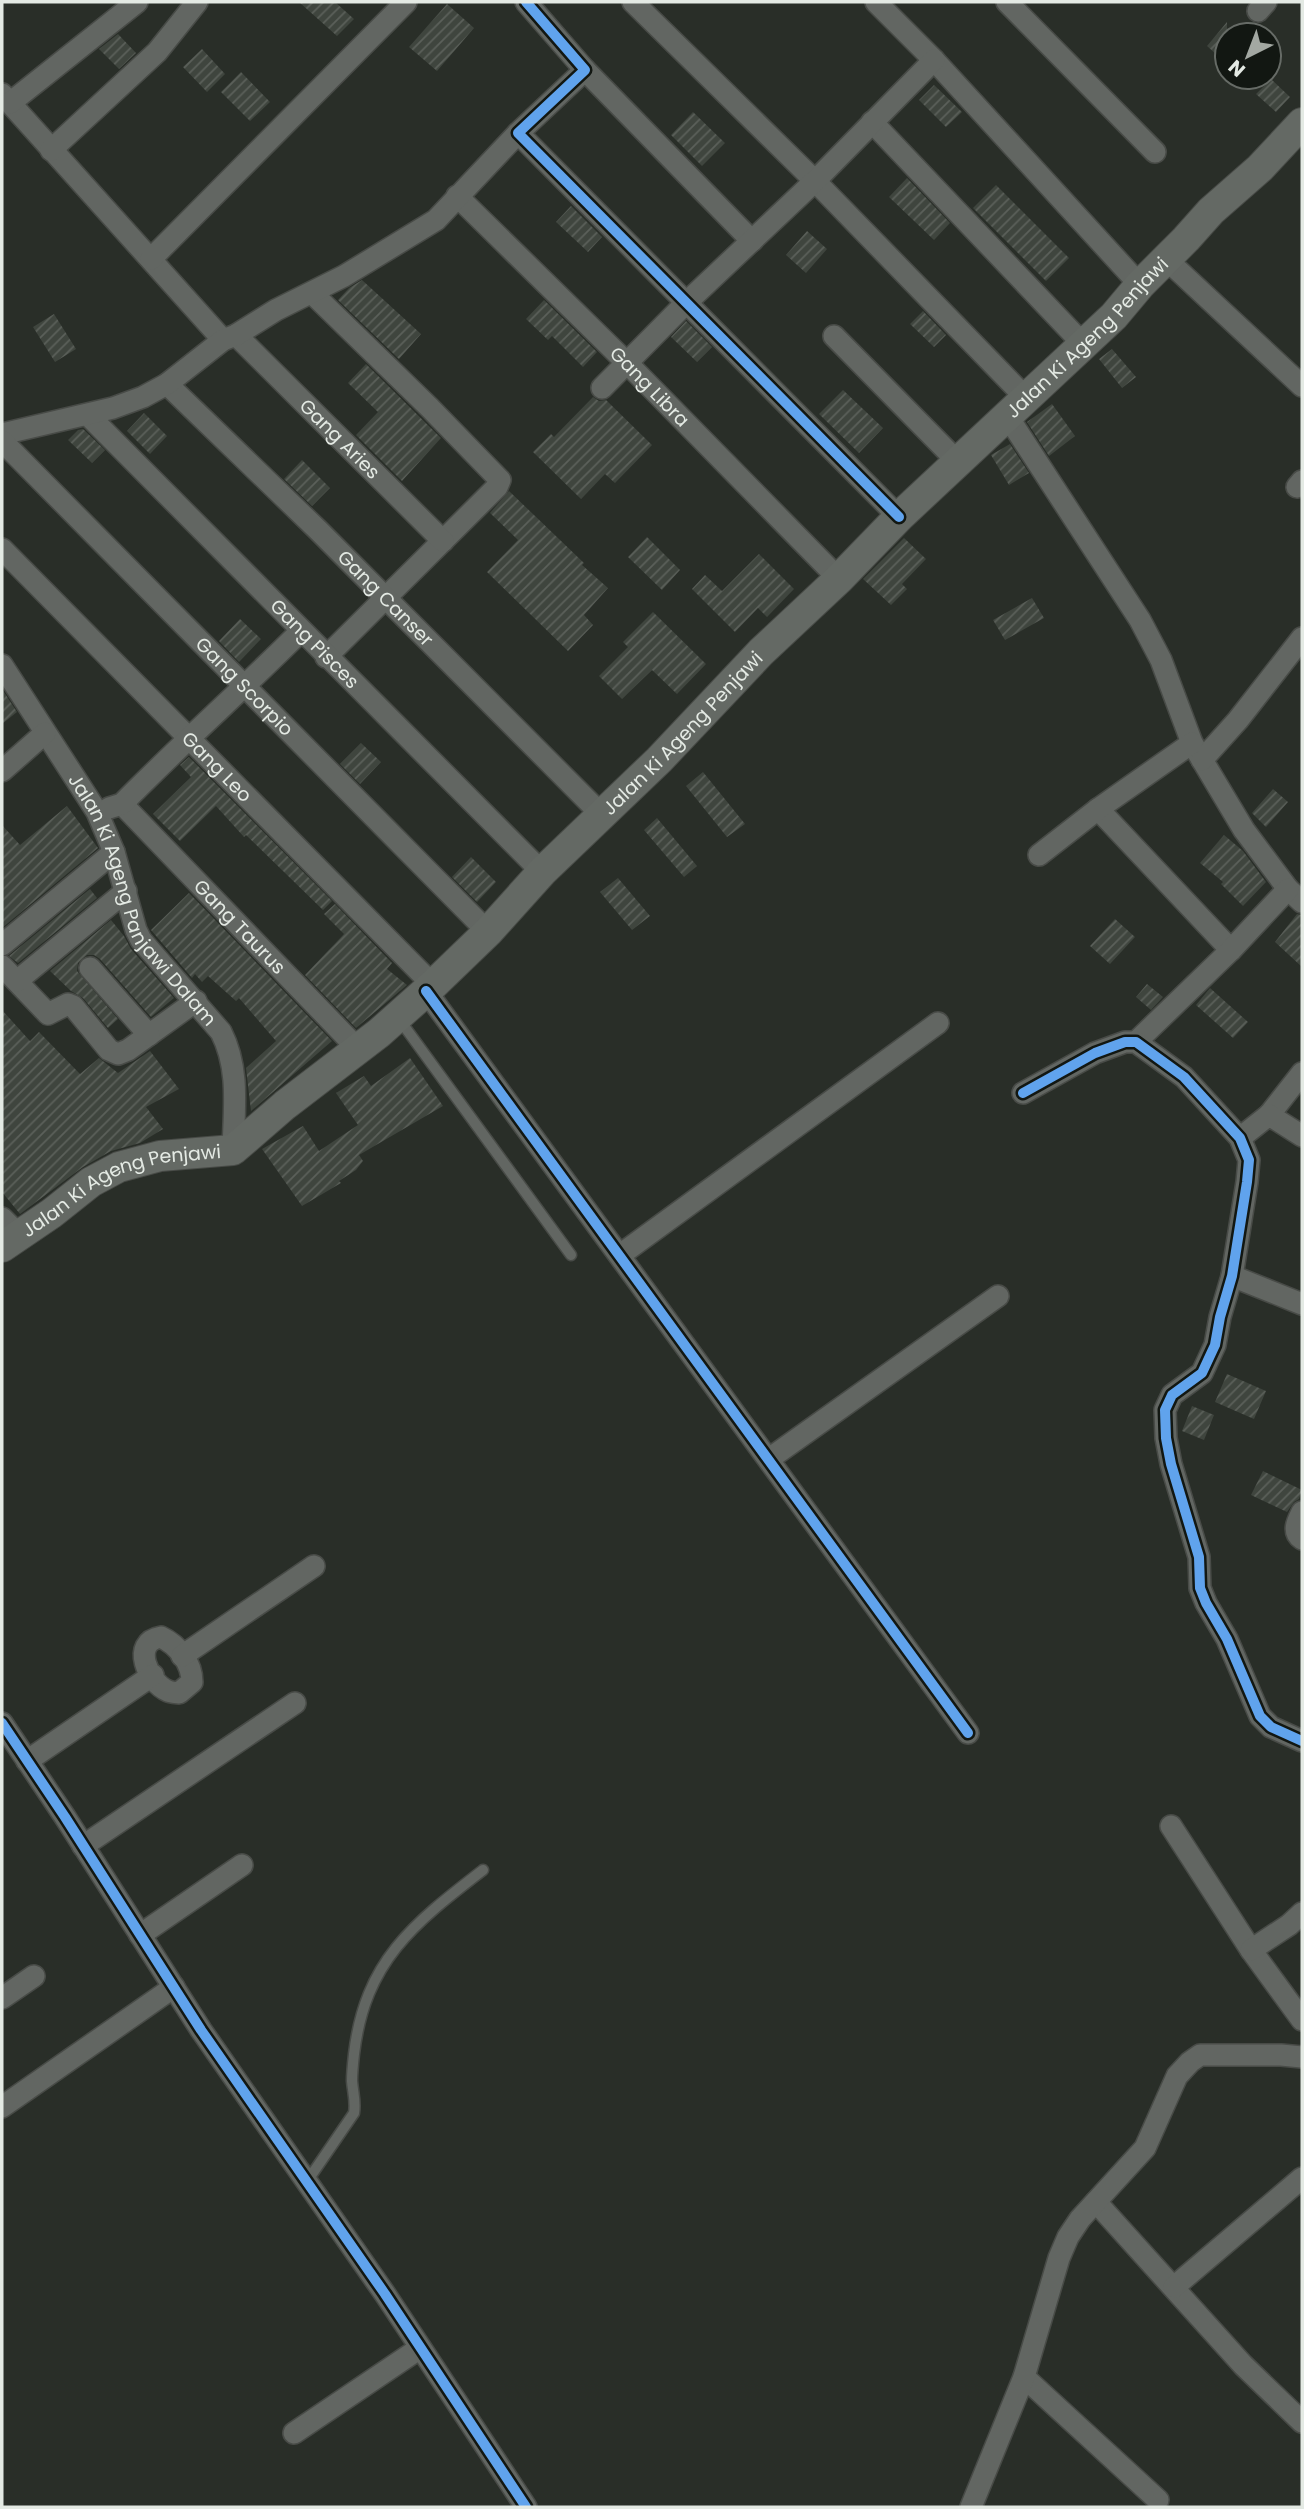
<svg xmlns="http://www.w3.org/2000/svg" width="1304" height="2509" font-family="Poppins,sans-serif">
	<defs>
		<pattern id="building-hatch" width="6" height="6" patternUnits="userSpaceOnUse" patternTransform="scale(1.75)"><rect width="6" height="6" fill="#3f453e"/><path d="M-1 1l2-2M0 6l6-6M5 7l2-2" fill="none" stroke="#5b605a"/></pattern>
	</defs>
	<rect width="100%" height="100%" fill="#292e28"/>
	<path fill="url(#building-hatch)" d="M299 2H335L354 19 337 36Z
		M447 4 474 28 437 71 409 47Z
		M1227 22V64L1207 46Z
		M118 34 136 53 119 69 99 49Z
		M202 49 225 74 207 92 183 67Z
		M241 72 270 102 250 121 221 92Z
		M1271 79 1290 97 1276 112 1256 94Z
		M934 85 962 112 946 127 919 100Z
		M693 112 725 143 702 166 671 135Z
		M907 178 950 223 934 240 889 197Z
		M996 185 1069 258 1046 281 973 208Z
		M571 206 602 237 588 252 556 222Z
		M807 231 827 249 806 273 786 255Z
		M362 280 421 334 399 359 338 300 349 288Z
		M544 300 597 352 583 367 552 336 548 340 526 319Z
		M923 311 946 335 934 347 910 324Z
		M54 314 76 349 55 362 33 327Z
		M686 321 712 347 697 362 671 337Z
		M1112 349 1136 377 1122 388 1099 359Z
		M366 364 441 438 402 481 356 435 378 412 348 383Z
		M843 390 883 428 859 453 819 414Z
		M593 397 599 401 606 400 652 445 615 483 605 474 581 499 533 452 551 434 554 437Z
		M1052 404 1075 436 1049 456 1027 422Z
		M144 413 167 436 150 454 127 431Z
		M83 429 105 450 92 463 68 440 78 430Z
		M1010 444 1029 473 1009 485 991 455Z
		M302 460 330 488 312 506 284 479Z
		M509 491 584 563 582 565 608 588 584 615 593 625 568 651 487 572 518 540 490 513Z
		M647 537 680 570 662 590 628 557Z
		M904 538 926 559 902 584 907 589 891 605 863 579Z
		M759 554 794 589 767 617 758 608 735 632 692 589 705 575 722 591Z
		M1032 598 1044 618 1005 640 993 620Z
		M653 612 706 664 677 694 652 670 622 699 599 676 628 647 623 642Z
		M240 619 261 639 239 662 219 641Z
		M2 689 17 712 2 724Z
		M361 743 381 762 360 784 340 764Z
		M189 757 332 901 323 910 246 835 244 837 216 806 180 841 153 814 191 777 180 765Z
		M703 772 745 824 727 837 686 786Z
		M1273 789 1288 802 1266 827 1252 813Z
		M67 806 98 848 2 928V825L20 845Z
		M657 818 697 866 684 877 644 830Z
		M1224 835 1243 851 1266 882 1243 906 1221 884 1223 882 1200 863Z
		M471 857 496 882 477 902 452 877Z
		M618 878 650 916 632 930 600 892Z
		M90 889 97 898 18 963 9 956Z
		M189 893 332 1041 251 1111 246 1068 276 1041 239 998 236 1001 208 976 202 982 195 974 192 978 151 930Z
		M335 904 392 963 387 969 407 985 356 1028 305 975 344 934 324 914Z
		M1297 914 1302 915V967L1275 942Z
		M1115 919 1135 937 1110 964 1090 946Z
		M111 920 124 936 131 949 174 998 151 1017 100 959 94 955H87L78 963 77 971 118 1019 108 1028 83 998 71 991 50 971Z
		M1147 984 1163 997 1151 1010 1136 997Z
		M1210 988 1248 1022 1233 1038 1196 1005Z
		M2 1010 30 1041 39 1032 80 1074 99 1058 118 1073 150 1051 179 1089 146 1107 163 1129 140 1143 111 1151 83 1167 20 1214 2 1192Z
		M410 1058 443 1106 359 1155 363 1161 356 1170 339 1181 341 1183 302 1206 262 1149 303 1126 319 1151 358 1125 336 1093 364 1076 371 1086Z
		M1227 1374 1266 1391 1254 1419 1215 1402Z
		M1192 1406 1214 1415 1204 1440 1182 1431Z
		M1263 1471 1302 1490 1299 1499 1294 1502 1287 1512 1251 1495Z"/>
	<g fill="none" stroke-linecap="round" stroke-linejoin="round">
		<defs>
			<path id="lane" d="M399 1019 571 1255
				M306 2183 354 2113C356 2102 353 2093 352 2081 352 2073 353 2063 354 2054 365 1961 413 1924 483 1870"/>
			<g id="street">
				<path d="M526 2 585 70 518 133 899 517"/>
				<path d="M633 2 815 181 1027 399"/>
				<path d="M876 2 934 60 1140 285"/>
				<path d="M1007 2 1155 152"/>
				<path d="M1258 11 1266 2"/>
				<path d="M585 70 752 241"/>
				<path d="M2 94 223 340"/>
				<path d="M10 103 137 2"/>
				<path d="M872 122 1083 344"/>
				<path d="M51 150 157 52 197 2"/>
				<path id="s1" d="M457 196 627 363 839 579"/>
				<path d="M151 259 406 2"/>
				<path d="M1166 259 1302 386"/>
				<path d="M312 293 430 408 500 480 497 487 326 657"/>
				<path id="s2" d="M236 335 443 541"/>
				<path d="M834 336 958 462"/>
				<path id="s3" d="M167 384 318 530 602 815"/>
				<path d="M602 388 687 302 815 181 934 60"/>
				<path id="s4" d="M88 415 542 872"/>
				<path d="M1008 417 1140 620 1161 660 1192 743 1244 830 1288 889 1302 902"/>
				<path d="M2 434 113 408 143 397 167 384 223 340 236 335 276 310 344 276 436 220 518 133"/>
				<path id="s5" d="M2 441 488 932"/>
				<path d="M1297 487 1302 481"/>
				<path id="s6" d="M2 549 433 985"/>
				<path id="s7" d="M2 665 97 812 114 852 136 930 141 940 221 1032C240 1069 234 1109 233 1150"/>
				<path d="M1202 760 1238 720 1302 638"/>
				<path d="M2 771 45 733"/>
				<path id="s8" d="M122 804 358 1049"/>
				<path d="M109 808 122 804C180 745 242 690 301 631"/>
				<path d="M1098 809 1231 950"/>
				<path d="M1039 855 1098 809 1192 743"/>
				<path d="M2 945 114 852"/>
				<path d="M2 966 48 1014 68 1004 73 1006 109 1050 118 1054 128 1050 196 1001"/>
				<path d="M90 968 149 1035"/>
				<path d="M17 981 126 891"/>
				<path d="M426 991 968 1733"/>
				<path d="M1136 1042 1231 950 1288 889"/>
				<path d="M1023 1093 1095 1053 1125 1042H1136L1184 1077 1240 1138 1249 1160 1247 1182 1232 1276 1220 1317 1215 1345 1202 1373 1172 1395 1165 1410 1166 1438 1171 1464 1199 1557 1200 1588 1206 1603 1227 1639 1260 1716 1271 1727 1302 1741"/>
				<path d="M1269 1115 1302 1073"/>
				<path d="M1240 1138 1269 1115 1302 1136"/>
				<path d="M2 1218 19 1235"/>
				<path d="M620 1255 938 1023"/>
				<path d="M1232 1276 1302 1304"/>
				<path d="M769 1459 998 1296"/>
				<path d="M1302 1512C1297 1522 1292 1532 1302 1539"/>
				<path d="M161 1637C178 1645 192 1663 192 1682L179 1693C178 1693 169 1692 168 1691 148 1683 130 1642 161 1637Z"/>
				<path d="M182 1656 314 1566"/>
				<path d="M2 1723 65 1817 201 2030 385 2294 526 2507"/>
				<path d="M27 1761 153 1675"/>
				<path d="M1171 1826 1251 1950 1302 2020"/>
				<path d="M83 1846 295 1703"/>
				<path d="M140 1935 242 1865"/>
				<path d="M1251 1950 1289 1925 1302 1913"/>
				<path d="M2 1998 34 1976"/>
				<path d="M2 2107 174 1987"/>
				<path d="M1096 2202 1243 2365 1302 2422"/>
				<path d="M1174 2287 1302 2178"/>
				<path d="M1024 2377 1158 2500"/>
				<path d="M294 2433 420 2348"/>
				<path d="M971 2507 1024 2377 1059 2258 1068 2237 1080 2219 1145 2148 1177 2076 1190 2062 1200 2055H1281L1302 2057"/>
			</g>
			<g id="secondary">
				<path id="s9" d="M2 1247 52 1213 91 1182 119 1167 160 1156 233 1150 285 1105 379 1033 433 985 488 932 542 872 659 760 761 652 839 579 899 517 1114 316 1140 285 1186 239 1211 211 1260 168 1302 123"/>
			</g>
		</defs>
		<use href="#lane" stroke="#484b47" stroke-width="13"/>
		<use href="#street" stroke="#484b47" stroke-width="24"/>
		<use href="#secondary" stroke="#484b47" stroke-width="32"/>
		<use href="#lane" stroke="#626662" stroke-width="10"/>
		<use href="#street" stroke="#626662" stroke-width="21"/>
		<use href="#secondary" stroke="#646964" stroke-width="30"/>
		<defs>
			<path id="cycleway" d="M526 2 585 70 518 133 899 517
				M426 991 968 1733
				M1023 1093 1095 1053 1125 1042H1136L1184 1077 1240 1138 1249 1160 1247 1182 1232 1276 1220 1317 1215 1345 1202 1373 1172 1395 1165 1410 1166 1438 1171 1464 1199 1557 1200 1588 1206 1603 1227 1639 1260 1716 1271 1727 1302 1741
				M2 1723 65 1817 201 2030 385 2294 526 2507"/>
		</defs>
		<use href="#cycleway" stroke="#121712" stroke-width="15"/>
		<use href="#cycleway" stroke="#60a3ed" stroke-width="10"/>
	</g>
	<g text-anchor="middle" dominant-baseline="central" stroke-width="5" stroke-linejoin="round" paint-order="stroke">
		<g font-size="19" fill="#e4eae4" stroke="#121712">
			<text stroke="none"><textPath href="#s9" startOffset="1438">Jalan Ki Ageng Penjawi</textPath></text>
			<text stroke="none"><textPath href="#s1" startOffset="271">Gang Libra</textPath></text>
			<text stroke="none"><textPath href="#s2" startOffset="147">Gang Aries</textPath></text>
			<text stroke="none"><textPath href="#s3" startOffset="306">Gang Canser</textPath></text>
			<text stroke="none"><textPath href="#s4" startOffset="322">Gang Pisces</textPath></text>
			<text stroke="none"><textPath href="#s5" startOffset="345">Gang Scorpio</textPath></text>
			<text stroke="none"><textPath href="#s9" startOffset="872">Jalan Ki Ageng Penjawi</textPath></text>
			<text stroke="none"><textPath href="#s6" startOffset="306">Gang Leo</textPath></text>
			<text stroke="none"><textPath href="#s7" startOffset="276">Jalan Ki Ageng Panjawi Dalam</textPath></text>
			<text stroke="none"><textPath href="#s8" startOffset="170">Gang Taurus</textPath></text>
			<text stroke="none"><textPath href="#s9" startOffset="136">Jalan Ki Ageng Penjawi</textPath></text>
		</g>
	</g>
	<rect width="1304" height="2509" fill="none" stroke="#e4eae4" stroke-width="7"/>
	<g transform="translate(1248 56) rotate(222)"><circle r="33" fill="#121712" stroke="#666b66" stroke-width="2"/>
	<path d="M0-5L12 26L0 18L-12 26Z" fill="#a3a8a2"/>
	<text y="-10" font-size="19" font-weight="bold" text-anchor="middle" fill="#e4eae4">N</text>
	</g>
</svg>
